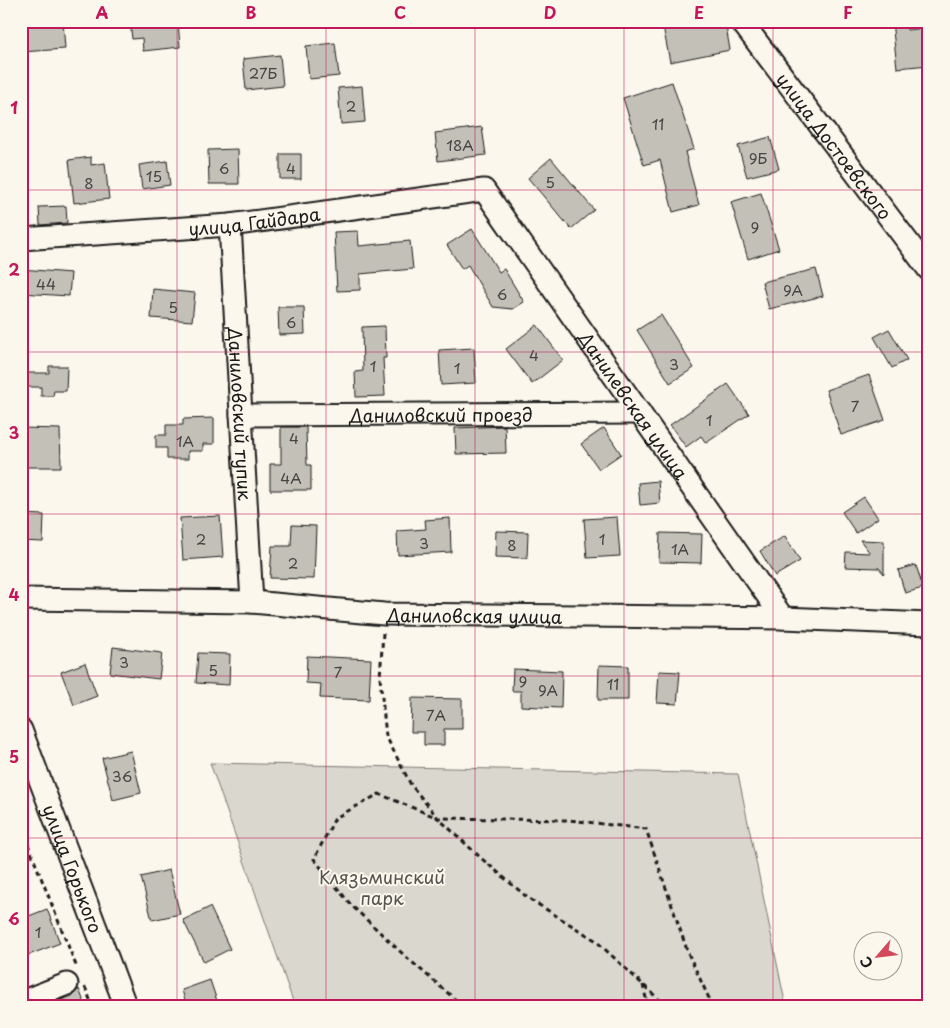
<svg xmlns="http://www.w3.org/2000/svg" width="950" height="1028" font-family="'Playpen Sans',sans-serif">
	<rect width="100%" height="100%" fill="#fbf7ec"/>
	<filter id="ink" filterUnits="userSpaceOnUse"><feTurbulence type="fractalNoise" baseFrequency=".02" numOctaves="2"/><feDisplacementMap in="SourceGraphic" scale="10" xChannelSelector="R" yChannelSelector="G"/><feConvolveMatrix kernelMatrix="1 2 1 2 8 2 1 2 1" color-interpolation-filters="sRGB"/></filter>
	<g filter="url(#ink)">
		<path fill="#dad7ce" stroke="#7b7a75" d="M210 763 738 774 786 1007H295Z"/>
		<path fill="#c3c0b8" stroke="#1c1c1c" d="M21 21H63L65 49 21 52Z
			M130 21H178L180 47 143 51 142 38 132 39Z
			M662 21H725L730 50 670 62Z
			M892 21H906L907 30 929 28V65L897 68Z
			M335 43 339 76 309 79 306 46Z
			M280 55 283 86 246 90 243 59Z
			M672 82 694 149 685 152 699 205 673 212 660 160 644 165 623 98Z
			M362 86 365 122 341 124 338 88Z
			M482 127 486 155 438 161 435 133Z
			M770 137 779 169 747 177 738 146Z
			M238 149 239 184H209L208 150Z
			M280 154H301V179H280Z
			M91 157V165L105 163 109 199 74 203 69 160Z
			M551 158 594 210 571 229 528 178Z
			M167 161 170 185 142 189 139 165Z
			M761 193 779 249 748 259 731 202Z
			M66 206 67 223 40 225 39 207Z
			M472 229 499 272 504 269 524 302 513 309 493 307 468 265 462 269 447 245Z
			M358 231 359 246 410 241 413 269 360 274V290L337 291 334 232Z
			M21 269 71 273 69 296 21 293Z
			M816 269 823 296 769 309 762 282Z
			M153 289 195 293 192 321 151 318Z
			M278 307H304L305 334 279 335Z
			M661 315 694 368 670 383 637 330Z
			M537 325 563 360 532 384 506 349Z
			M385 326 386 358H383L385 396 356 397 355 372 363 371 362 327Z
			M889 329 907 360 892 368 874 337Z
			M474 348 476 383 441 385 439 350Z
			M49 366H67L66 391H54L53 396H41V387H26V373H49Z
			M869 375 885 420 841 435 826 390Z
			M728 384 749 414 706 443 701 436 686 447 670 425Z
			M214 418V444H203V451H188V459H167V448H156V435H166V425H183V419Z
			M505 426 506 453 456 454 455 428Z
			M281 427H306L307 465H311V490H270V464H281Z
			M22 428 60 429 61 467H21Z
			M604 428 621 454 599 469 581 444Z
			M658 481 660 503 640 505 638 483Z
			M864 497 878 518 856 533 842 512Z
			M21 514 44 515 43 542 21 541Z
			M220 516 223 557 183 560 180 518Z
			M617 517 620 556 587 558 584 519Z
			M450 518 451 552 398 555 397 531 426 529 425 520Z
			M292 525 316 526 314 579 270 578 272 546H291Z
			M496 531 528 532 527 558 495 557Z
			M660 533 702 534 701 563 659 562Z
			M785 536 800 561 775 576 760 551Z
			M860 540 884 541V574L879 568 845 567 846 552 870 553Z
			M916 565 923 588 905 593 898 570Z
			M113 647 162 653 159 679 110 673Z
			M198 653 230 654 229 685 196 683Z
			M307 656 371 659 369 700 320 698 321 684 306 683Z
			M85 663 97 696 74 705 61 672Z
			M599 665 628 666V700H598Z
			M513 669 562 671 561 708 521 706V691H512Z
			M659 671 680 672 677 704 657 703Z
			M412 698 462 699V729H444V745H424V732H411Z
			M131 751 141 793 113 800 102 758Z
			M169 870 180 914 152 920 141 877Z
			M210 907 230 949 204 962 183 920Z
			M47 909 60 943 21 958V919Z
			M210 980 219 1007H187L182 990Z
			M79 989 86 1007H43L72 996Z"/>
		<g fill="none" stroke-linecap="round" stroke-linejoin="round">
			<defs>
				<g id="minor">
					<path id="s1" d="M741 21 929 270"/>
					<path id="s2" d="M230 225 252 602"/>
					<path id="s3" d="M21 239 230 225 484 190 783 618"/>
					<path id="s4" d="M241 415 640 413"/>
					<path id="s5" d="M21 599 252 602 384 614 783 618 929 624"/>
					<path id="s6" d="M21 730 126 1007"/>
					<path d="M21 1002 67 984"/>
				</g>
			</defs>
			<use href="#minor" stroke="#1c1c1c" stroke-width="25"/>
			<path stroke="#1c1c1c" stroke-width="3" stroke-dasharray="5 4" stroke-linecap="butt" d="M383 633 380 678 386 736 411 785 438 818 481 858 528 898 595 940 667 1007
				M21 827 77 968
				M643 985 648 1007
				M85 987 93 1007
				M464 1007 405 956 351 905 314 859 335 818 379 794 438 818 569 820 646 829 688 953 713 1007"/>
			<use href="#minor" stroke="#fbf7ec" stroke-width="21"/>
		</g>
	</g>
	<path fill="none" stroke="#c2185b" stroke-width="1" stroke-opacity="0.55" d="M177 21V1007M326 21V1007M475 21V1007M624 21V1007M773 21V1007M21 190H929M21 352H929M21 514H929M21 676H929M21 838H929"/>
	<g text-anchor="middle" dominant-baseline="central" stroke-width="4" stroke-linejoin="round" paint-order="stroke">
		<g font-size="15" fill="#464543">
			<text x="263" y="72">27Б</text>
			<text x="351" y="105">2</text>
			<text x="658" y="123">11</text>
			<text x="460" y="144">18А</text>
			<text x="758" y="157">9Б</text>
			<text x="224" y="167">6</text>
			<text x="291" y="167">4</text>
			<text x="154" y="175">15</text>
			<text x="550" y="181">5</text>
			<text x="89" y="182">8</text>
			<text x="755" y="226">9</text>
			<text x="46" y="283">44</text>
			<text x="793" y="289">9А</text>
			<text x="502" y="293">6</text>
			<text x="173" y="306">5</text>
			<text x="291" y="321">6</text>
			<text x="534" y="354">4</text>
			<text x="674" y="363">3</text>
			<text x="373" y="365">1</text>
			<text x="457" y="367">1</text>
			<text x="855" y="405">7</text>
			<text x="709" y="419">1</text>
			<text x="294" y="437">4</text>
			<text x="185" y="440">1А</text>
			<text x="291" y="477">4А</text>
			<text x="201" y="538">2</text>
			<text x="602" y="538">1</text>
			<text x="424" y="542">3</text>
			<text x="512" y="544">8</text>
			<text x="680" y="548">1А</text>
			<text x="293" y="562">2</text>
			<text x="124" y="661">3</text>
			<text x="213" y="669">5</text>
			<text x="338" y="671">7</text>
			<text x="523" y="680">9</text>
			<text x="613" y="683">11</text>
			<text x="548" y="689">9А</text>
			<text x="436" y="714">7А</text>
			<text x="122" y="775">36</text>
			<text x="38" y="931">1</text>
		</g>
		<g font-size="18" fill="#1c1c1c" stroke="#fbf7ec">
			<text stroke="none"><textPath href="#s1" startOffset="156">улица Достоевского</textPath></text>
			<text stroke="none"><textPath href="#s3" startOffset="234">улица Гайдара</textPath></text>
			<text stroke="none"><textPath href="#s3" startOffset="728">Данилевская улица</textPath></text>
			<text stroke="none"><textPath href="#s2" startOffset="189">Даниловский тупик</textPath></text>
			<text stroke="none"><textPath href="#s4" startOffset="200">Даниловский проезд</textPath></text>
			<text stroke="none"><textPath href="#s5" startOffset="454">Даниловская улица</textPath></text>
			<text stroke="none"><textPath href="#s6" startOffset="148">улица Горького</textPath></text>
		</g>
		<g font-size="18" fill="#555451" stroke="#fbf7ec">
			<text x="382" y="876">Клязьминский<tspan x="382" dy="21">парк</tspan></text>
		</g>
	</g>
	<rect width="950" height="1028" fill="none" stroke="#fbf7ec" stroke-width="55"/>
	<g transform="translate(878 956) rotate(242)"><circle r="24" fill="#fbf7ec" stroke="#a29f99"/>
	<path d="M0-4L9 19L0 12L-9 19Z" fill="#d1495b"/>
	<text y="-8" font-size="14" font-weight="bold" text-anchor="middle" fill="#1c1c1c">С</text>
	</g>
	<rect x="28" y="28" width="894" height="972" fill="none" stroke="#c2185b" stroke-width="2"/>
	<g font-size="16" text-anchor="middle" font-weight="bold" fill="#c2185b">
		<text x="102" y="19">A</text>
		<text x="251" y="19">B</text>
		<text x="400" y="19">C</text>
		<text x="550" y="19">D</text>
		<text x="699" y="19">E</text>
		<text x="848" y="19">F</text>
		<text x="14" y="114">1</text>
		<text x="14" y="276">2</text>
		<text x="14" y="439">3</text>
		<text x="14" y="601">4</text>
		<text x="14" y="763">5</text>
		<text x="14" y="925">6</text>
	</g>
</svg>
